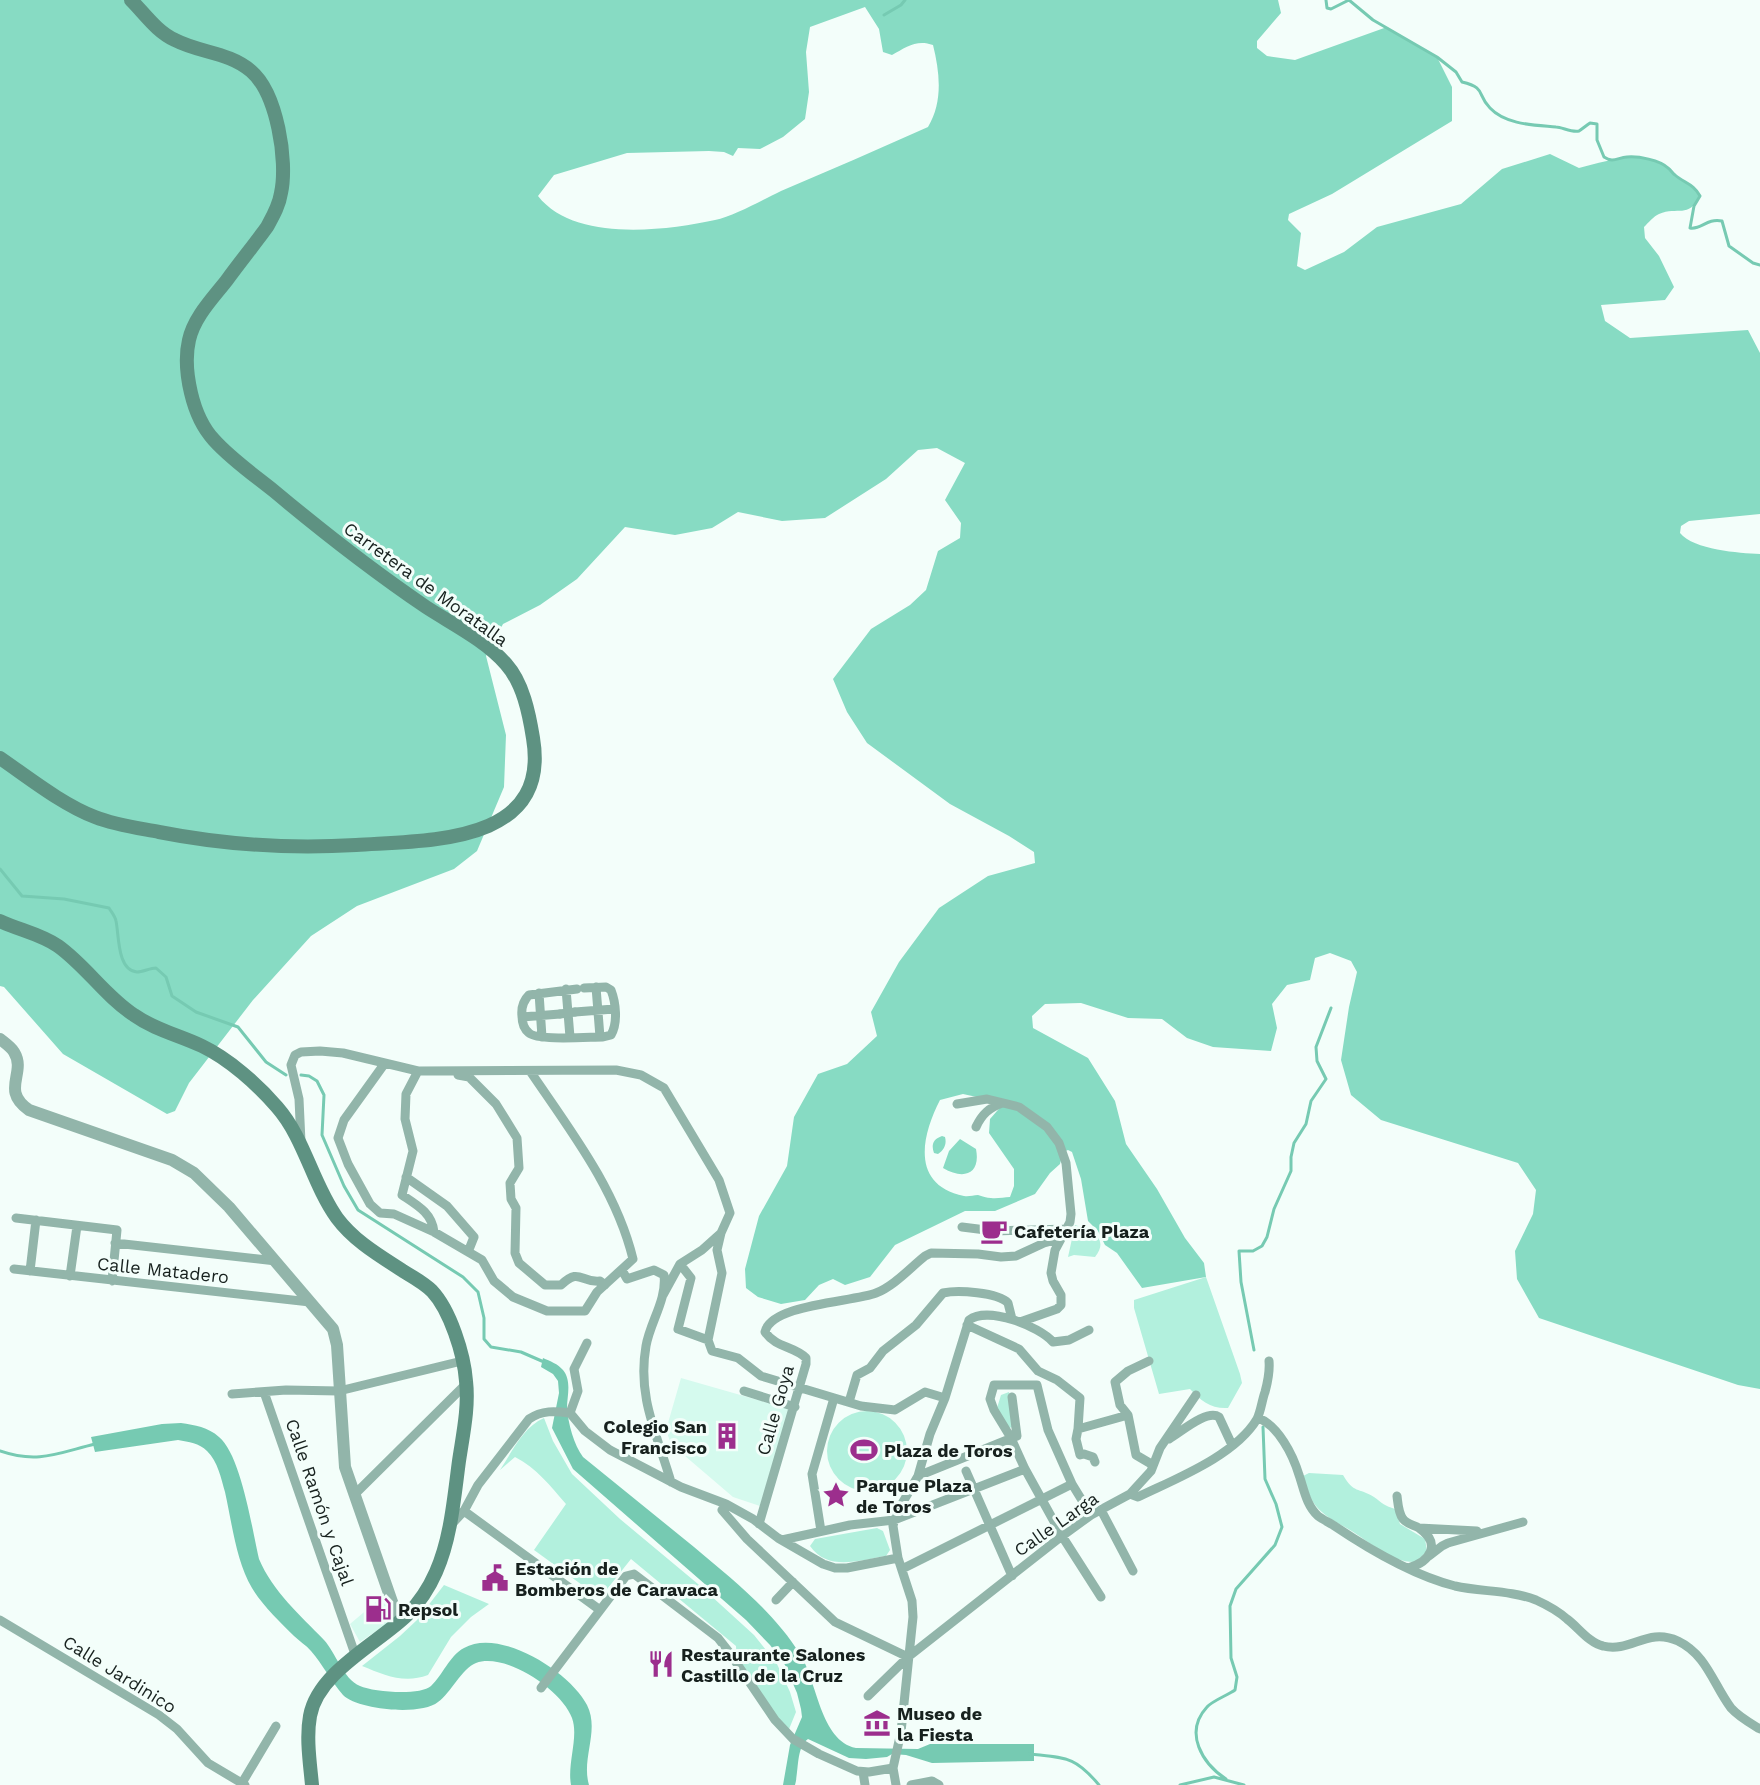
<svg xmlns="http://www.w3.org/2000/svg" width="1760" height="1785" font-family="'Work Sans',sans-serif">
	<rect width="100%" height="100%" fill="#f3fefa"/>
	<path fill="#d5faee" d="M681 1378 789 1409 760 1506 733 1497 671 1444 666 1430Z
		M383 1596 391 1621 360 1642 350 1624Z"/>
	<path fill="#b2f0dd" d="M1075 1225C1091 1230 1110 1238 1095 1257L1074 1255 1068 1257Z
		M1206 1277 1240 1374 1242 1383 1228 1408C1211 1409 1201 1401 1190 1389L1159 1394 1134 1308V1300Z
		M1009 1392 1014 1427 1008 1428 997 1408 1001 1395Z
		M827 1451a40 40 0 1 1 80 0a40 40 0 1 1-80 0Z
		M544 1418 553 1441 572 1474 620 1519 698 1584 754 1635 777 1664 790 1692 796 1712 787 1734 737 1666 736 1646 631 1559 600 1598 534 1550 566 1504C550 1486 537 1468 515 1457L500 1470C512 1452 523 1427 544 1418Z
		M1309 1473 1343 1475C1354 1494 1358 1487 1374 1497 1382 1503 1385 1506 1395 1509L1400 1524 1425 1539 1427 1551 1416 1562C1391 1563 1370 1542 1350 1530 1338 1523 1325 1517 1316 1506 1309 1498 1307 1486 1303 1476Z
		M877 1528 883 1531 890 1550 886 1556C860 1560 828 1572 810 1546L815 1539Z
		M444 1585 489 1604 471 1617 451 1637 428 1675C404 1684 384 1675 362 1666L400 1636 417 1620Z"/>
	<path fill="#87dbc3" fill-rule="evenodd" d="M0 0H1278L1281 13 1257 41V48L1267 56 1295 60 1387 27 1437 57 1452 87V121L1332 194 1289 214 1288 220 1301 233 1297 266 1305 270 1344 252 1377 227 1461 204 1502 169 1550 154 1579 168C1607 161 1638 150 1665 166 1670 168 1671 172 1675 175 1685 183 1694 185 1700 196 1688 219 1678 206 1659 214 1654 216 1648 223 1644 227L1645 238 1659 256 1674 287 1665 300 1601 305 1605 321 1630 338 1748 330 1760 353V514L1689 521 1681 526 1680 533C1694 550 1739 553 1760 554V1389L1738 1385 1539 1318 1517 1279 1515 1251 1533 1214 1536 1190 1518 1163 1381 1120 1351 1095 1341 1060 1349 1007 1357 972 1351 961 1330 953 1315 958 1310 980 1287 985 1272 1004 1277 1028 1271 1051 1213 1047 1187 1038 1162 1019 1128 1018 1081 1003 1045 1004 1032 1016 1033 1028 1088 1058 1115 1101 1126 1144 1157 1189 1185 1238 1204 1263 1206 1277 1142 1288 1117 1253 1105 1245 1098 1231 1088 1221 1081 1179 1072 1152 1068 1150 1063 1152 1060 1164 1050 1173 1035 1194 995 1211H965L895 1245 870 1277 845 1285 833 1279 819 1285 805 1300 781 1304 758 1297 746 1288 745 1269 759 1216 787 1166 794 1117 818 1074 847 1064 877 1036 871 1012 899 962 939 908 988 876 1035 863 1034 852 1009 836 950 804 867 743 847 712 833 679 871 629 910 605 926 590 938 551 960 538 961 523 945 500 965 463 937 448 918 450 886 479 825 518 782 521 738 512 712 528 675 535 625 527 577 579 540 605 503 624 486 656 506 735 504 787 477 851 454 869 357 906 311 936 253 1000 189 1083 175 1111 167 1114 63 1054 4 987 0 986ZM865 7 879 29 883 52 892 55C906 47 917 39 933 45 940 73 943 102 928 127 879 149 830 170 781 191 762 200 734 216 715 220 664 231 574 242 538 196L554 175 627 153 709 151 724 152 733 156 738 148 760 149 783 137 805 119 809 92 806 52 810 27ZM963 1094 1004 1103 990 1119 989 1133 1014 1169V1186L1010 1197C1004 1197 997 1199 991 1198 987 1198 982 1196 978 1195 973 1195 969 1197 964 1196 911 1185 921 1137 940 1100Z
		M942 1136 945 1137C947 1144 944 1150 938 1154L934 1153C931 1145 933 1139 942 1136Z
		M960 1139 976 1149C981 1175 963 1180 943 1168L949 1151Z"/>
	<path fill="#76cab2" d="M543 1358C550 1361 558 1364 563 1370 572 1381 567 1396 567 1408 568 1423 574 1445 583 1457 620 1487 657 1517 694 1547 732 1579 773 1611 800 1654 817 1680 820 1741 856 1748L918 1749 930 1744H1034V1761L932 1763 906 1755 892 1754 887 1757 866 1759 849 1758 808 1739C796 1747 799 1771 795 1785H783L790 1745 802 1717 801 1709 797 1693 785 1665 770 1645 746 1620 573 1469 552 1428 559 1393 558 1381 553 1374 541 1367Z
		M181 1423C195 1425 208 1427 219 1437 241 1455 252 1529 259 1559 273 1592 300 1615 324 1640 336 1653 343 1679 360 1686 373 1692 420 1696 431 1686 443 1675 449 1656 464 1648 500 1627 571 1673 587 1705 600 1731 581 1758 589 1785H571C567 1763 579 1737 572 1718 562 1690 505 1652 476 1663 462 1668 451 1693 438 1702 421 1716 358 1710 343 1695 331 1681 323 1665 311 1651 306 1645 299 1641 294 1636 280 1622 262 1605 252 1588 236 1561 232 1523 225 1492 221 1478 218 1462 207 1451 199 1443 189 1442 178 1440L95 1452 91 1437 162 1424Z"/>
	<g fill="none" stroke-linecap="round" stroke-linejoin="round">
		<path stroke="#76cab2" stroke-width="3" d="M1326 0 1327 8 1331 9 1349 0 1373 20 1437 57 1456 72 1462 82C1487 88 1476 94 1490 108 1506 125 1535 125 1556 127 1562 127 1572 133 1579 131 1582 129 1587 125 1590 123L1597 124V140L1604 157C1613 163 1617 158 1627 157 1638 156 1660 160 1668 168 1671 170 1672 173 1675 175 1684 183 1694 184 1700 196L1694 206 1690 228C1702 230 1706 218 1722 221L1729 246 1753 263 1760 265
			M884 15 901 5 905 0
			M0 869 22 896 64 899 109 908C112 913 115 916 116 921 119 934 117 971 137 972 143 972 150 968 156 968L166 977 172 996 196 1012 238 1027 266 1062 286 1075
			M301 1075 309 1076 317 1081 324 1095 322 1135 344 1186 358 1210 463 1277 478 1292 484 1318V1339L491 1347 521 1352 544 1362
			M1254 1350 1241 1282 1239 1251H1253L1262 1246 1267 1237 1274 1209 1291 1171V1157L1294 1143 1306 1124 1311 1101 1326 1079 1317 1061 1316 1047 1331 1008
			M0 1451C38 1464 58 1453 95 1444
			M1030 1754C1066 1758 1075 1756 1099 1785
			M1226 1779C1203 1764 1183 1733 1207 1707 1212 1701 1228 1695 1235 1690L1237 1677 1231 1658 1230 1606 1236 1589 1275 1545 1282 1527 1276 1504 1265 1479 1263 1427
			M1180 1785 1214 1777 1244 1785"/>
		<path stroke="#92b5aa" stroke-width="9" d="M596 987 600 1037
			M566 989 570 1037
			M577 989 529 995C523 1001 521 1007 522 1016 522 1022 524 1029 529 1033 538 1041 589 1037 603 1037L611 1035C618 1023 616 1003 611 990L606 987 584 988
			M539 993 542 1037
			M575 1012 614 1009
			M522 1017 560 1014
			M385 1063 344 1120 338 1138 348 1164 370 1204 380 1213 394 1214 434 1232 482 1260 494 1281 513 1297 547 1311H585L597 1292 633 1259C616 1189 570 1130 530 1071
			M418 1071 406 1094 405 1119 413 1151 402 1195C417 1205 432 1213 434 1232
			M458 1075 469 1077 496 1104 517 1138 519 1168 510 1183 511 1199 516 1208 515 1253 519 1263 545 1285H561C580 1267 580 1283 600 1281L605 1285
			M957 1104 987 1099 1019 1107 1047 1127 1059 1143 1066 1163 1071 1214 1070 1222 1055 1250 1051 1273 1053 1281 1061 1295V1305L1057 1309 1020 1322
			M976 1127C982 1114 989 1108 1002 1103
			M301 1142 299 1099 291 1065 295 1055 301 1052 320 1051 343 1053 418 1071 616 1070 641 1075 664 1088 719 1180 730 1213 721 1233 702 1250 680 1264 663 1295
			M406 1177 447 1206 474 1237 468 1252
			M16 1218 117 1230 112 1281
			M962 1227 994 1231 1067 1229
			M721 1233 717 1250 722 1273 708 1340 712 1351 738 1358 761 1376 861 1406 895 1410 925 1392 945 1398
			M115 1243 276 1261
			M680 1264 691 1278 678 1329 708 1340
			M14 1269 310 1302
			M622 1270 627 1279 654 1270 664 1275C667 1300 650 1322 646 1346 637 1397 657 1434 671 1482
			M30 1271 36 1220
			M70 1276 77 1226
			M967 1325 1019 1349 1038 1371 1057 1380 1080 1398 1078 1429 1128 1415
			M1149 1361 1128 1371 1115 1382 1120 1405 1128 1415 1136 1455 1153 1465
			M744 1391 795 1407
			M264 1392 356 1657
			M232 1394 286 1390 339 1391 462 1361
			M849 1402 857 1375 870 1368 883 1351 916 1325 943 1293C957 1290 998 1292 1008 1303L1012 1319
			M570 1413 578 1391 574 1369 587 1343
			M1258 1418C1278 1425 1293 1455 1299 1475 1304 1489 1306 1505 1318 1516 1322 1519 1328 1522 1333 1525 1370 1550 1412 1575 1455 1586 1482 1592 1510 1590 1536 1600 1547 1605 1558 1611 1567 1619 1578 1627 1589 1643 1603 1646 1631 1653 1647 1627 1678 1641 1707 1655 1713 1684 1731 1708 1739 1717 1750 1723 1760 1729
			M1078 1429 1076 1439 1080 1455 1084 1454 1093 1457 1095 1462
			M1169 1439C1181 1432 1207 1409 1219 1417L1232 1445
			M966 1471 1012 1576
			M918 1476 1017 1436 1012 1397
			M1130 1494 1138 1497C1175 1479 1235 1456 1257 1419 1261 1411 1262 1400 1265 1392 1268 1381 1270 1372 1269 1361
			M354 1495 467 1383
			M1397 1496C1398 1503 1398 1512 1403 1519 1407 1524 1414 1525 1419 1528 1442 1544 1430 1562 1408 1568
			M726 1504 722 1510 747 1539 835 1622 908 1657
			M1101 1510 1133 1571
			M461 1513 464 1511 600 1610
			M1091 1515 1072 1484 1048 1430 1037 1385H994L990 1399 994 1410 1011 1438 1025 1469 1062 1536 1101 1597
			M759 1524 806 1364V1358C794 1346 776 1348 765 1332 771 1304 853 1302 876 1293 894 1286 910 1268 925 1256L931 1253 978 1254 1001 1257 1016 1256 1044 1243 1059 1239
			M451 1525 464 1511 478 1485 529 1419C542 1410 555 1411 570 1413L585 1431 610 1450 681 1487 726 1504 753 1519 778 1538 823 1564 835 1568H847L898 1558
			M1419 1528 1477 1531
			M821 1531 812 1474 834 1398
			M782 1540 850 1525 894 1520 1025 1469
			M1429 1556 1442 1546 1448 1543 1523 1522
			M902 1569 1072 1484
			M776 1600 793 1582
			M0 1620 159 1715 177 1729 208 1763 245 1785
			M541 1688 626 1576 634 1574 718 1638 729 1652 775 1720 793 1739 819 1754 857 1771 869 1772 893 1768
			M868 1696 908 1657 1062 1536 1091 1515 1130 1494 1151 1471 1160 1448 1196 1395
			M863 1772 865 1785
			M242 1783 276 1726
			M896 1785 893 1768 901 1732 913 1617 912 1601 898 1558 893 1526 896 1514 918 1476 930 1434 945 1398 969 1320C988 1306 1039 1326 1053 1342L1069 1340 1089 1330
			M911 1785 932 1781 939 1785"/>
		<path stroke="#92b5aa" stroke-width="12" d="M0 1039C5 1043 11 1047 14 1052 27 1073 0 1090 29 1110L172 1160 194 1173 229 1207 333 1329 337 1345 345 1467 399 1622"/>
		<path stroke="#5e9282" stroke-width="14" d="M0 758C29 778 63 805 95 817 115 825 138 828 159 832 225 845 289 849 356 845 428 840 551 845 533 738 529 713 523 683 506 664 485 640 452 624 426 607 373 571 323 532 274 491 254 475 231 459 214 440 202 427 195 410 191 393 187 376 185 357 189 340 194 317 213 298 227 280 240 262 254 245 267 227 273 216 279 206 281 193 288 161 277 93 251 71 229 52 200 53 175 40 157 32 145 14 131 0
			M0 921C19 930 41 934 58 946 86 966 105 996 134 1015 155 1030 179 1035 202 1046 229 1059 257 1084 277 1107 305 1139 312 1183 337 1218 354 1241 380 1256 403 1271 413 1277 424 1283 432 1291 450 1310 464 1354 466 1381 469 1407 463 1434 459 1461 454 1498 451 1538 436 1572 429 1588 419 1603 407 1615 377 1644 318 1672 310 1716 306 1738 310 1763 312 1785"/>
		<path stroke="#92b5aa" stroke-width="9" d="M560 1014 575 1012"/>
	</g>
	<defs>
		<symbol id="cafe-bare" viewBox="-9 -9 18 18"><path d="M-5.5-4.5H6V0H3Q3 3.5 0 3.5H-2.5Q-5.5 3.5-5.5 0ZM3-3.2v2h1.7v-2ZM-6 4.5H4V6H-6Z" fill="#9c2e8d" stroke="#f3fefa" stroke-width="2.5" paint-order="stroke"/></symbol>
		<symbol id="building-bare" viewBox="-9 -9 18 18"><path d="M-4-6H4V6H1V3H-1V6H-4ZM-2.5-4.3h1.7v1.8h-1.7ZM.8-4.3h1.7v1.8H.8ZM-2.5-1h1.7V.8h-1.7ZM.8-1h1.7V.8H.8Z" fill="#9c2e8d" stroke="#f3fefa" stroke-width="2.5" paint-order="stroke"/></symbol>
		<symbol id="stadium-bare" viewBox="-9 -9 18 18"><path d="M0-5a6.5 5 0 1 0 0 10a6.5 5 0 1 0 0-10ZM-3.5-1.8h7v3.6h-7Z" fill="#9c2e8d" stroke="#f3fefa" stroke-width="2.5" paint-order="stroke"/></symbol>
		<symbol id="sight-bare" viewBox="-9 -9 18 18"><path d="M0-6L1.8-2.2L6-1.7L2.9 1.2L3.7 5.4L0 3.3L-3.7 5.4L-2.9 1.2L-6-1.7L-1.8-2.2Z" fill="#9c2e8d" stroke="#f3fefa" stroke-width="2.5" paint-order="stroke"/></symbol>
		<symbol id="civic-bare" viewBox="-9 -9 18 18"><path d="M-.6-6.5H3V-4.5H.6V-3L4-1V1h2V6H-6V1h2V-1L-.6-3ZM-1.2 2.5V6h2.4V2.5Z" fill="#9c2e8d" stroke="#f3fefa" stroke-width="2.5" paint-order="stroke"/></symbol>
		<symbol id="fuel-bare" viewBox="-9 -9 18 18"><path d="M-5.5-6h7V0h2V4h1.3V-2.5L3-4.5l.8-.8L6-3V5H2.5V1h-1V6h-7ZM-4.2-4.7v3.2H.2V-4.7Z" fill="#9c2e8d" stroke="#f3fefa" stroke-width="2.5" paint-order="stroke"/></symbol>
		<symbol id="restaurant-bare" viewBox="-9 -9 18 18"><path d="M-5-6h1v4h1v-4h1v4h1v-4h1v5L-1.5 .5V6h-2V.5L-5-1ZM5-6V6H3V1.5H1.5Q1.5-4 5-6Z" fill="#9c2e8d" stroke="#f3fefa" stroke-width="2.5" paint-order="stroke"/></symbol>
		<symbol id="museum-bare" viewBox="-9 -9 18 18"><path d="M0-6L6-3V-2H-6V-3ZM-5-1h2V3h-2ZM-1-1h2V3h-2ZM3-1h2V3H3ZM-6 4H6V6H-6Z" fill="#9c2e8d" stroke="#f3fefa" stroke-width="2.5" paint-order="stroke"/></symbol>
	</defs>
	<g fill-rule="evenodd">
		<use href="#cafe-bare" x="975" y="1212" width="38" height="38"/>
		<use href="#building-bare" x="708" y="1417" width="38" height="38"/>
		<use href="#stadium-bare" x="845" y="1431" width="38" height="38"/>
		<use href="#sight-bare" x="817" y="1476" width="38" height="38"/>
		<use href="#civic-bare" x="476" y="1559" width="38" height="38"/>
		<use href="#fuel-bare" x="359" y="1590" width="38" height="38"/>
		<use href="#restaurant-bare" x="642" y="1645" width="38" height="38"/>
		<use href="#museum-bare" x="858" y="1704" width="38" height="38"/>
	</g>
	<g text-anchor="middle" dominant-baseline="central" stroke-width="6" stroke-linejoin="round" paint-order="stroke">
		<g font-size="18" fill="#17211e" stroke="#f3fefa">
			<text transform="translate(426 584) rotate(36)">Carretera de Moratalla</text>
			<text transform="translate(163 1270) rotate(6)">Calle Matadero</text>
			<text transform="translate(775 1410) rotate(-74)">Calle Goya</text>
			<text transform="translate(320 1502) rotate(71)">Calle Ramón y Cajal</text>
			<text transform="translate(1056 1524) rotate(-35)">Calle Larga</text>
			<text transform="translate(120 1674) rotate(32)">Calle Jardinico</text>
		</g>
		<g font-size="18" font-weight="bold" fill="#17211e" stroke="#f3fefa" text-anchor="start">
			<text x="1014" y="1231">Cafetería Plaza</text>
			<text x="707" y="1426" text-anchor="end">Colegio San<tspan x="707" dy="21">Francisco</tspan></text>
			<text x="884" y="1450">Plaza de Toros</text>
			<text x="856" y="1485">Parque Plaza<tspan x="856" dy="21">de Toros</tspan></text>
			<text x="515" y="1568">Estación de<tspan x="515" dy="21">Bomberos de Caravaca</tspan></text>
			<text x="398" y="1609">Repsol</text>
			<text x="681" y="1654">Restaurante Salones<tspan x="681" dy="21">Castillo de la Cruz</tspan></text>
			<text x="897" y="1713">Museo de<tspan x="897" dy="21">la Fiesta</tspan></text>
		</g>
	</g>
</svg>
